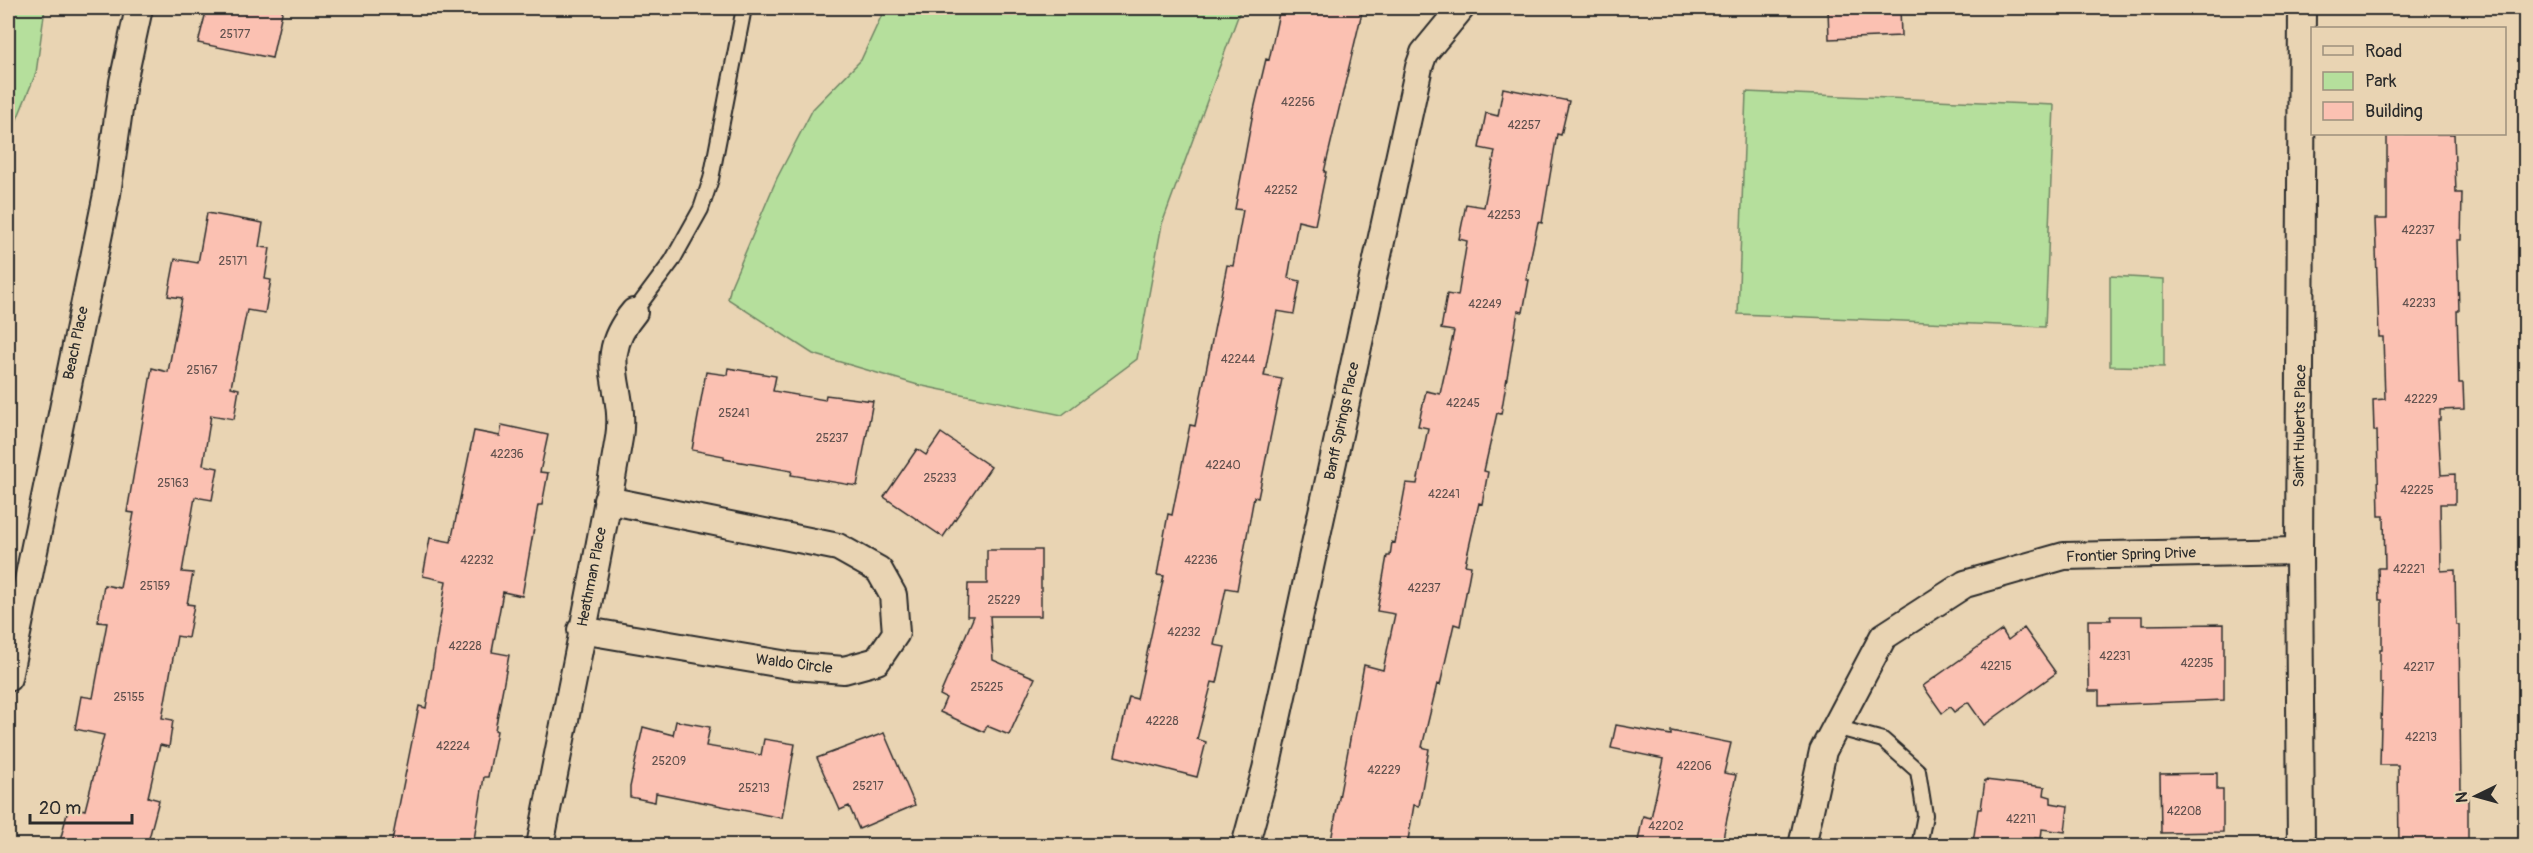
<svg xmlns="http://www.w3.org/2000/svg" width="2533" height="853" font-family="Pangolin,sans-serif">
	<rect width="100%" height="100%" fill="#e9d4b3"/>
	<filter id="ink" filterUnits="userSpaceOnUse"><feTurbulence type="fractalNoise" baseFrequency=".0167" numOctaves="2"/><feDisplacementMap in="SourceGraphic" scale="12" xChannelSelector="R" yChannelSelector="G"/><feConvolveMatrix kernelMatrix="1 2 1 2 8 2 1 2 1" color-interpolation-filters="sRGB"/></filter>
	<g filter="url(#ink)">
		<path fill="#b5df9c" stroke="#708564" stroke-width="1.5" d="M8 8H45L36 73 8 141Z
			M885 8H1241L1162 224 1137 359 1062 415 918 385 813 354 728 299 731 286 777 178 813 109 861 60Z
			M1746 92 2054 105 2045 327 1738 314Z
			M2110 276 2164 279V367L2110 366Z"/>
		<path fill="#fbc1b2" stroke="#2b2b2b" stroke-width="1.5" d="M207 8H283L272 58 198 43Z
			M1280 8H1363L1324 172H1326L1315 225 1298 221 1288 278 1300 281 1294 314 1277 311 1264 376 1282 379 1258 498 1254 497 1237 590 1226 588 1214 645 1225 647 1217 683 1212 682 1197 739 1206 742 1197 777 1115 756 1129 697 1137 699 1164 576 1157 575 1168 514 1172 515 1190 425 1195 426 1227 265 1233 266 1243 210 1235 209 1252 118 1266 59 1269 60Z
			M1828 8H1900L1901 36 1829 39Z
			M1503 88 1569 101 1561 135 1557 134 1542 223 1538 222 1526 280H1529L1523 312 1518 311 1501 414 1497 413 1484 471 1488 472 1482 504 1479 503 1465 565 1471 566 1460 626 1454 624 1440 685 1437 684 1422 747 1429 749 1419 806 1414 805 1407 846H1330L1364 665 1383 670 1395 614 1377 611 1387 556H1390L1392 542 1395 543 1406 483 1417 484 1428 428 1418 426 1426 391 1440 394 1454 331 1441 329 1447 294 1458 296 1467 241 1459 239 1466 204 1484 207 1495 151 1479 148 1486 113 1498 116Z
			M2387 134H2454L2456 193H2462L2461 240H2457L2459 311H2457L2459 383H2463L2464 409 2440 410V420H2438L2441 475 2455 474V504H2440L2441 571 2455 570 2456 625H2459L2461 793 2468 792V846H2399L2398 765H2380L2382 683H2380V650H2382V600H2379L2378 568H2385L2384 516H2379L2377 431H2374L2373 400 2385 399 2383 337H2379L2375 219H2387Z
			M207 213 263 223 259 247 270 248 265 279 271 280 265 313 247 310 231 387 239 389 234 419 211 415 203 465 218 468 212 500 195 497 182 572 193 573 187 604 194 605 188 638 177 636 162 718 173 720 169 747 160 745 148 797 159 800 147 846H78L60 841 69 806 85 810 104 735 75 729 81 696 93 698 107 623 98 622 104 585 120 588 134 513 127 512 152 368 168 372 182 298 168 296 175 259 198 263Z
			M728 368 776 376 773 391 825 400 826 395 873 401 857 486 791 475 792 471 724 459V456L692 450 706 372 727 375Z
			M502 425 548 435 540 472 548 473 542 505H538L522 596 503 592 492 652 509 655 495 730 497 731 488 777H484L473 846H391L419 706 426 708 446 581 423 576 430 538 451 542 474 431 500 436Z
			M941 433 991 467 943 537 884 497 917 449 926 455Z
			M987 550H1041V616H990L993 660 1035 678 1009 735 987 726 984 732 940 712 946 698 940 695 974 616H967L968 584H987Z
			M2110 616H2142V625L2224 624V700L2099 705V691H2089L2088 620H2111Z
			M2024 628 2056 673 1984 725 1968 702 1954 712 1950 707 1942 713 1923 686 2002 630 2008 640Z
			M676 721 710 727 706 746 761 755 764 739 795 744 782 818 656 793 655 802 630 797V787L643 727 673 735Z
			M1616 725 1671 735V731L1731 743 1724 773 1736 775 1724 833 1723 846H1637L1643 816 1651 818 1664 759 1611 748Z
			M884 733 915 805 859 829 849 806 840 810 817 758Z
			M2217 773V790H2223V832L2161 833 2160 774Z
			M1985 780 2045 787 2044 795 2051 797V803L2068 806 2065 832 2042 829 2041 839 2035 838 2034 846H2006L1973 842 1978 809H1981Z"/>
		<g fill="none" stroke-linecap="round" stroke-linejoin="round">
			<defs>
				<path id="service" d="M634 312 672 261 701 209 711 179 744 8
					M1835 727 1883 740 1918 771 1925 815 1919 846"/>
				<path id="minor" d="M581 630 794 666 844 670 877 661 896 633 893 595 879 570 838 547 607 500
					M8 678 107 194 123 82 139 8
					M540 846C566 710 596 574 619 438 627 386 593 361 634 312
					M1245 846 1266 769 1419 67 1424 53 1461 8
					M1802 846 1823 751 1883 637 1965 584 2064 556 2299 551
					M2301 846 2299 551 2302 8"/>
			</defs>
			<use href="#service" stroke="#2b2b2b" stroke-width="18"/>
			<use href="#minor" stroke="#2b2b2b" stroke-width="30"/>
			<use href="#service" stroke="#e9d4b3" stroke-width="14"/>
			<use href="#minor" stroke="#e9d4b3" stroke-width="26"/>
		</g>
	</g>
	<g text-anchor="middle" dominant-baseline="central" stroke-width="4.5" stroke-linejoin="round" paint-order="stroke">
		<g font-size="12" fill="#5f504d">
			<text x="235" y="34">25177</text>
			<text x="1298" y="102">42256</text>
			<text x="1524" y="125">42257</text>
			<text x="1281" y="190">42252</text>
			<text x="1504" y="215">42253</text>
			<text x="2418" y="230">42237</text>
			<text x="233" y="261">25171</text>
			<text x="2419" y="303">42233</text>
			<text x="1485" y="304">42249</text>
			<text x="1238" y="359">42244</text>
			<text x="202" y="370">25167</text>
			<text x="2421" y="399">42229</text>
			<text x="1463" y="403">42245</text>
			<text x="734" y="413">25241</text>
			<text x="832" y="438">25237</text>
			<text x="507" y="454">42236</text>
			<text x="1223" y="465">42240</text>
			<text x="940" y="478">25233</text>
			<text x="173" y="483">25163</text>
			<text x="2417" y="490">42225</text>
			<text x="1444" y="494">42241</text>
			<text x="477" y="560">42232</text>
			<text x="1201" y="560">42236</text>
			<text x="2409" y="569">42221</text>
			<text x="155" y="586">25159</text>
			<text x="1424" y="588">42237</text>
			<text x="1004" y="600">25229</text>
			<text x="1184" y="632">42232</text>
			<text x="465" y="646">42228</text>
			<text x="2115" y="656">42231</text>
			<text x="2197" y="663">42235</text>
			<text x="1996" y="666">42215</text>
			<text x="2419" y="667">42217</text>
			<text x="987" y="687">25225</text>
			<text x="129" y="697">25155</text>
			<text x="1162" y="721">42228</text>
			<text x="2421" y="737">42213</text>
			<text x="453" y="746">42224</text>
			<text x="669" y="761">25209</text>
			<text x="1694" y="766">42206</text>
			<text x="1384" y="770">42229</text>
			<text x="868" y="786">25217</text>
			<text x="754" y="788">25213</text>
			<text x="2184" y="811">42208</text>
			<text x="2021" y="819">42211</text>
			<text x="1666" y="826">42202</text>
		</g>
		<g font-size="15" fill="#2b2b2b" stroke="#e9d4b3">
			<text transform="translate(76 343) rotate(-78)">Beach Place</text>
			<text transform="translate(1342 421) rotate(-78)">Banff Springs Place</text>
			<text transform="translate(2300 426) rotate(-89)">Saint Huberts Place</text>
			<text transform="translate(2131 555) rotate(-2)">Frontier Spring Drive</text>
			<text transform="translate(592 577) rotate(-79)">Heathman Place</text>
			<text transform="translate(794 664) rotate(7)">Waldo Circle</text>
		</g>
	</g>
	<rect width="2533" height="853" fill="none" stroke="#e9d4b3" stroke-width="30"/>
	<rect x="15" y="15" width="2503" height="823" fill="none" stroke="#2b2b2b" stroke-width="2" filter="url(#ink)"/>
	<rect x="2311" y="27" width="195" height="108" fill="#e9d4b3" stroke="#9d907d" stroke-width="1.5"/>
	<rect x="2323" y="46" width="30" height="9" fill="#e9d4b3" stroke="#9d907d" stroke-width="1.5"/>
	<text x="2365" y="57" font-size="18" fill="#2b2b2b">Road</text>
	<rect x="2323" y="72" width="30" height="18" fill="#b5df9c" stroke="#9d907d" stroke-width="1.5"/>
	<text x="2365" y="87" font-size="18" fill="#2b2b2b">Park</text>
	<rect x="2323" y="102" width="30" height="18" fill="#fbc1b2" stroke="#9d907d" stroke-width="1.5"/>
	<text x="2365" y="117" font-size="18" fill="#2b2b2b">Building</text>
	<g transform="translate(2476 796) rotate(265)" stroke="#e9d4b3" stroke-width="4.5" paint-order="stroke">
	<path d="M0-4.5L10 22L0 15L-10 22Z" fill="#2b2b2b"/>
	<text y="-9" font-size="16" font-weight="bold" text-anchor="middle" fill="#2b2b2b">N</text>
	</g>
	<path d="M30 814v9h102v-9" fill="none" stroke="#2b2b2b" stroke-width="3"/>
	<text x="39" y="814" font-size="18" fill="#2b2b2b" stroke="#e9d4b3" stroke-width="4.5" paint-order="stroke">20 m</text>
</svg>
